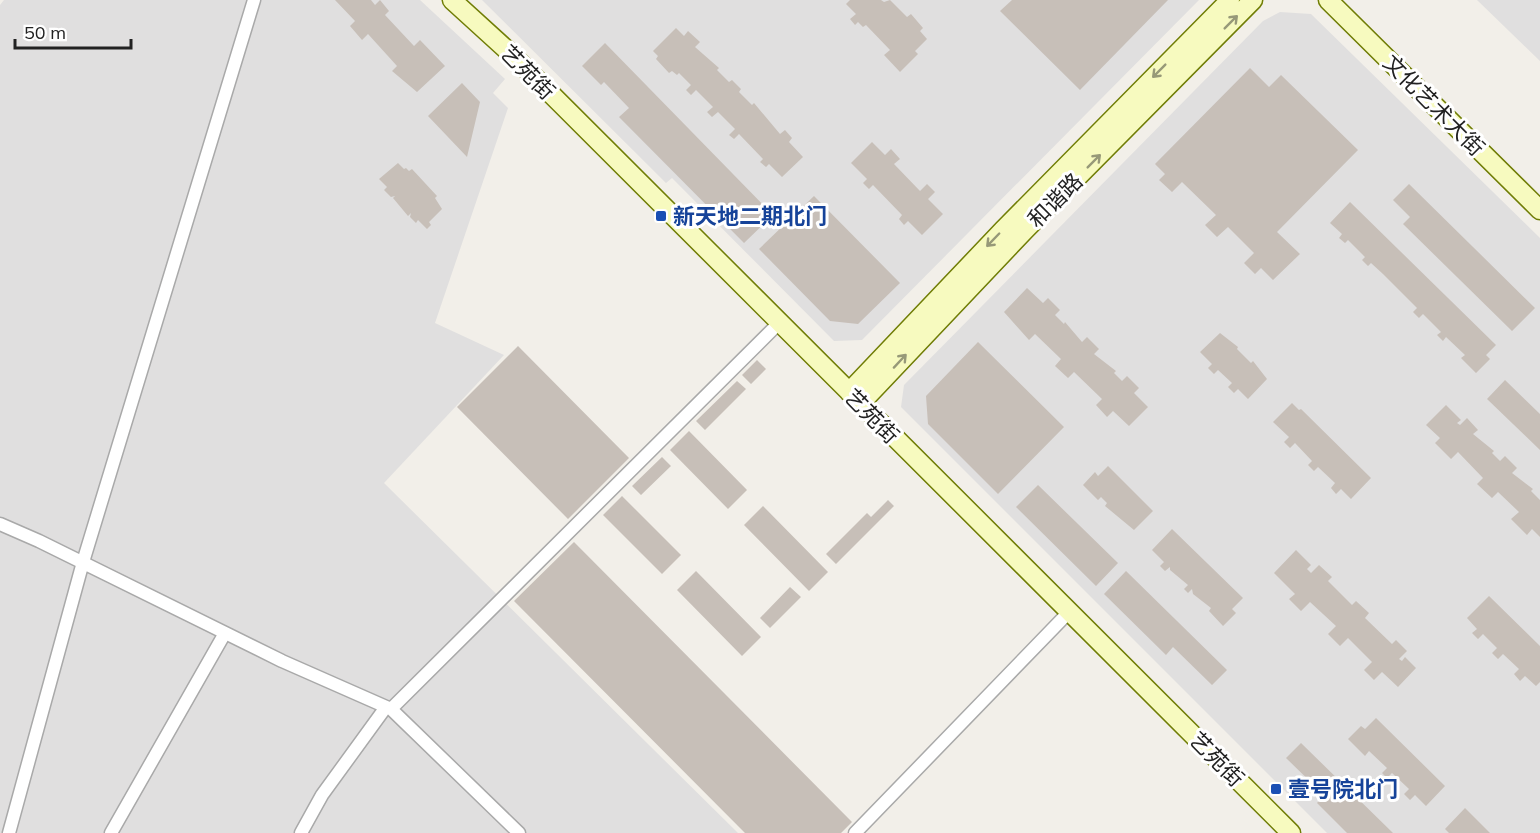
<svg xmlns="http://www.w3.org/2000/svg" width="1540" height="833" font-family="Mulish,'Noto Sans SC',sans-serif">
	<rect width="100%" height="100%" fill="#f2efe9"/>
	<path fill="#e0dfdf" d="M4 0H420L505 79 493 93 508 108 435 323 504 355 384 483 738 833H0V5Z
		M482 0H1199L862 340 834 341 672 178 666 183Z
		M1477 0H1540V61Z
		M1280 12 1311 14 1540 238V833H1327L901 407 904 385 1263 21Z"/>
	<path fill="#c7bfb8" d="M335 0H371L375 5 380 0 389 11 385 15 414 46 420 40 445 66 417 92 392 71 397 66 368 34 362 40 350 26 355 21Z
		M850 0H881L884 2 890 0 907 17 911 14 923 28 920 31 927 39 915 51 918 54 900 72 884 55 890 50 866 25 863 27 858 22 855 25 850 19 856 14 846 4Z
		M1012 0H1168L1080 90 1000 11Z
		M676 28 684 36 688 31 700 42 695 47 719 68 717 70 729 82 732 80 741 89 739 92 752 105 754 103 780 134 785 130 792 138 789 142 803 157 782 177 769 164 766 167 760 162 763 159 739 134 734 139 729 135 735 129 718 112 712 117 707 112 713 107 696 90 691 95 686 90 691 85 679 73 677 75 672 71 669 73 656 59 658 56 653 51Z
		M605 43 773 215 744 243 619 117 629 108 604 82 601 85 582 66Z
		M1250 68 1269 87 1281 75 1358 150 1277 232 1300 254 1273 280 1261 268 1255 274 1244 263 1254 253 1228 227 1217 237 1205 225 1216 215 1182 182 1172 192 1159 180 1165 174 1155 164Z
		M462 83 480 102 467 157 428 116Z
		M872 142 885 155 891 149 900 159 894 164 920 191 927 184 935 192 928 199 943 214 922 235 908 221 904 225 899 219 902 215 873 185 869 189 863 183 867 179 851 163Z
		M398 163 404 169 406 168 409 171 412 169 437 196 435 198 442 209 429 222 431 225 427 229 418 220 416 223 410 217 411 213 408 216 393 198 395 196 391 197 384 190 387 187 379 179Z
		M1409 184 1535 308 1512 331 1403 224 1410 217 1393 200Z
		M814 196 900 283 858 324 830 321 759 249Z
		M1350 202 1496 345 1486 355 1490 359 1476 373 1461 358 1465 355 1446 337 1443 341 1437 335 1441 332 1423 314 1419 318 1413 312 1417 308 1383 274 1371 263 1368 266 1362 260 1365 257 1348 240 1345 243 1339 238 1342 234 1330 223Z
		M1027 288 1043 303 1048 298 1060 310 1055 315 1064 324 1065 322 1082 342 1087 337 1099 349 1094 354 1116 371 1114 373 1122 381 1127 376 1139 388 1134 393 1148 407 1129 426 1113 411 1107 417 1096 405 1102 399 1074 372 1068 378 1055 366 1061 359 1035 334 1029 340 1004 312Z
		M1220 333 1238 347 1237 349 1251 363 1253 361 1267 379 1248 399 1238 389 1234 393 1228 387 1232 383 1218 370 1214 374 1208 368 1212 364 1200 352Z
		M978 342 1064 427 998 494 928 424 926 396Z
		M518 346 629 458 568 519 457 407Z
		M757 360 766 369 751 384 742 375Z
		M1505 380 1540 414V450L1487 399Z
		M737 381 746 389 705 430 696 421Z
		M1292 403 1299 410 1301 409 1371 478 1351 499 1341 489 1336 494 1331 488 1335 483 1318 467 1314 471 1308 465 1312 461 1295 443 1290 448 1284 442 1289 437 1273 422Z
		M1446 405 1461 420 1457 423 1460 425 1467 418 1478 430 1473 434 1494 451 1492 453 1500 461 1505 456 1517 468 1512 473 1533 489 1531 491 1540 500V537L1532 529 1527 535 1511 519 1519 512 1498 492 1492 498 1477 484 1483 478 1458 452 1451 459 1435 443 1440 438 1426 425Z
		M689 431 747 490 728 509 670 450Z
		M662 457 671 466 641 495 632 486Z
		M1108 466 1153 511 1134 530 1105 506 1107 503 1101 497 1098 500 1083 485 1095 472 1098 476Z
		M1038 485 1118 563 1096 586 1016 507Z
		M622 496 681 555 662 574 603 515Z
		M888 500 894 506 836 564 826 554 867 513 871 517Z
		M763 506 828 572 809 591 744 525Z
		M1172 529 1243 598 1232 609 1236 613 1223 626 1209 611 1211 608 1193 594 1192 589 1188 593 1184 589 1188 585 1170 570V567L1165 571 1160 566 1164 562 1152 550Z
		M574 542 852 822 841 833H745L514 601Z
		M1296 550 1311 565 1307 569 1311 573 1319 565 1332 577 1328 581 1352 605 1356 601 1369 613 1365 618 1392 644 1396 640 1407 651 1399 659 1402 661 1405 657 1416 668 1398 687 1382 672 1374 680 1364 670 1372 662 1348 638 1340 646 1328 634 1336 626 1310 602 1301 611 1289 599 1295 594 1274 573Z
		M696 571 761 637 742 656 677 590Z
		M1126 571 1227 670 1212 685 1173 647 1166 655 1104 594Z
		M790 587 801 597 770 628 760 618Z
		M1489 596 1540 646V682L1536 686 1525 676 1520 681 1514 674 1519 669 1503 654 1498 659 1492 653 1497 648 1483 634 1478 639 1472 633 1477 629 1467 618Z
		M1376 718 1445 786 1426 806 1415 795 1410 800 1404 794 1409 789 1392 773 1387 778 1382 773 1387 768 1369 751 1365 756 1348 739 1361 726 1365 729Z
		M1301 743 1393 833H1347L1317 803 1324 795 1286 758Z
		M1465 808 1490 833H1449L1445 829Z"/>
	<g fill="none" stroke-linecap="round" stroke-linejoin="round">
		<defs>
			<path id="street" d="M0 524 39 541 282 661 391 709 519 833
				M391 709 779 323
				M9 833 83 562 254 0
				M111 833 225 633
				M301 833 322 795 386 707
				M855 833 1069 612"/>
			<path id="secondary" d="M452 0 508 51 1291 833
				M1328 0 1540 210
				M849 392 1003 230 1230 0
				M860 404 1026 229 1253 0"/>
		</defs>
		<use href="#street" stroke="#a9a9a9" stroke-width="15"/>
		<use href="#secondary" stroke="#707d05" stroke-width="21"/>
		<use href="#street" stroke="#fff" stroke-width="12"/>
		<use href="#secondary" stroke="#f7fabf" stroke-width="18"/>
	</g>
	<defs><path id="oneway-shaft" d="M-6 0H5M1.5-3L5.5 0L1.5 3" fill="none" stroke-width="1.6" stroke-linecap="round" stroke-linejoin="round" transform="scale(1.5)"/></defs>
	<g stroke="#979978">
		<use href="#oneway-shaft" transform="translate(1231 22) rotate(-45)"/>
		<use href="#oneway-shaft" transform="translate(1159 71) rotate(135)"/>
		<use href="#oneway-shaft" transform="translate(1094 161) rotate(-45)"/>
		<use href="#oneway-shaft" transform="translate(993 240) rotate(134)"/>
		<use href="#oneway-shaft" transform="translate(900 361) rotate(-47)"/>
	</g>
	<g fill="#1a4fb4" stroke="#fff" stroke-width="2">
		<rect x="655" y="210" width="12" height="12" rx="3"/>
		<rect x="1270" y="783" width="12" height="12" rx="3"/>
	</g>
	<g text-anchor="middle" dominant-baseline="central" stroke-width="6" stroke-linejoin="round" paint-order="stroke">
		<g font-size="22" fill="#222" stroke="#fff">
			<text transform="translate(528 72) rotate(45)">艺苑街</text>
			<text transform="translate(1434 105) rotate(45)">文化艺术大街</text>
			<text transform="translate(1055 200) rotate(-45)">和谐路</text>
			<text transform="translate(872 416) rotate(45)">艺苑街</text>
			<text transform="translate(1217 759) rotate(45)">艺苑街</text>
		</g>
		<g font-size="22" font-weight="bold" fill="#164399" stroke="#fff" text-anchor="start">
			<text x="673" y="216">新天地二期北门</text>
			<text x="1288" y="789">壹号院北门</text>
		</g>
	</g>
	<path d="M15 39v9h116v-9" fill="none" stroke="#222222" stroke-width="3"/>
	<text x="24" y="39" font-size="18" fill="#222222" stroke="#ffffff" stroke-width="4.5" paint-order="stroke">50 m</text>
</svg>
